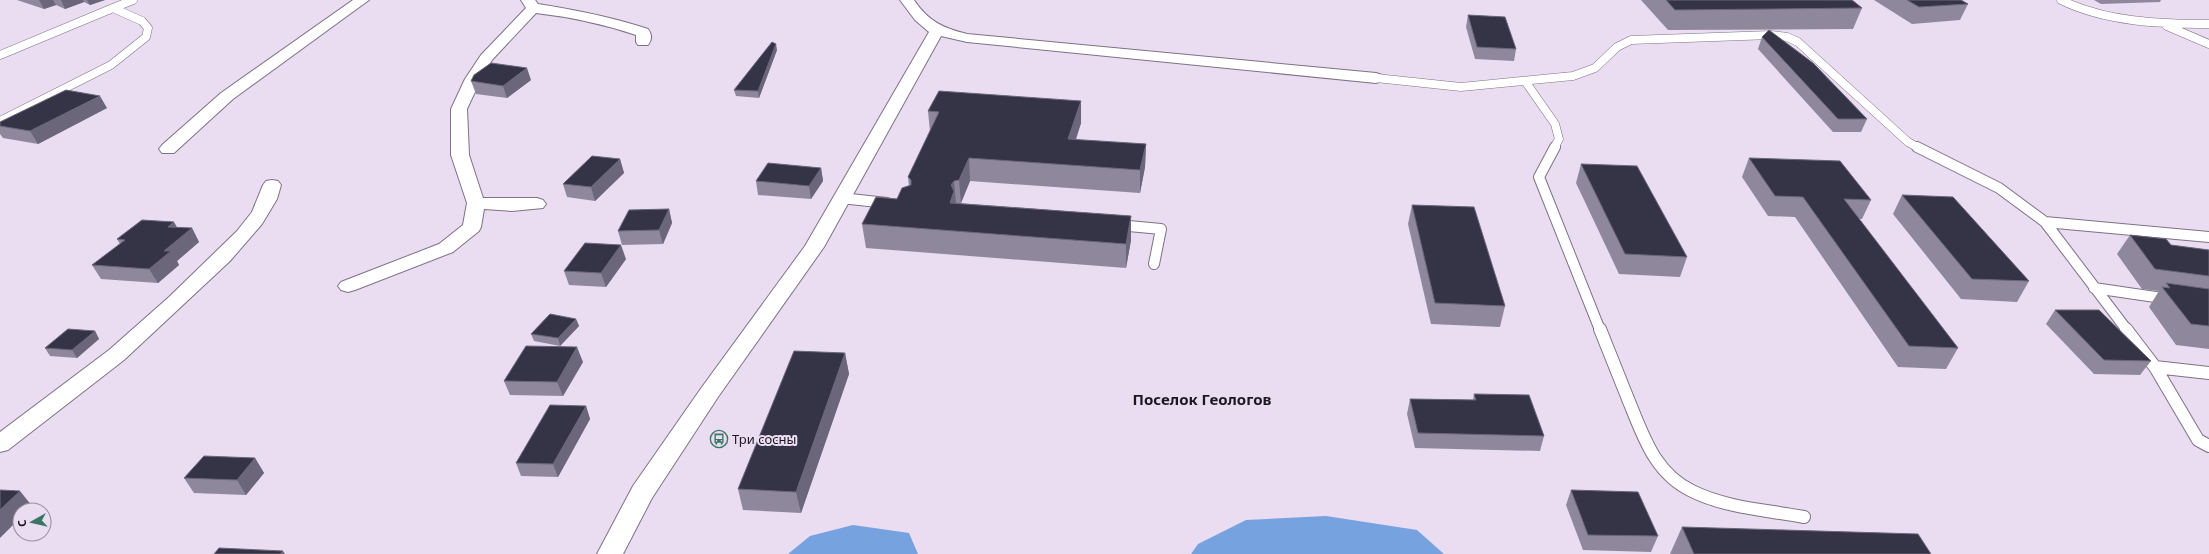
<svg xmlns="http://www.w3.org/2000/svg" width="2209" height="554" font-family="'Noto Sans',sans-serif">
	<rect width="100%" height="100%" fill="#eadcf1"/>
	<path fill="#77a2e0" d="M1326 516 1417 530 1444 554H1191L1198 544 1246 520Z
		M853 525 909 533 918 554H788L810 536Z"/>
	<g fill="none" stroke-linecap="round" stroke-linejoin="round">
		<defs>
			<path id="service-far2" d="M2061 0C2105 22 2161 24 2209 24
				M2167 26 2209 44
				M0 55 113 8
				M1376 78 1461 87 1573 76 1595 68 1617 47 1631 40 1771 35 1787 37 1798 42 1908 142 1919 148
				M1525 81 1555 124 1559 139 1554 148
				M0 121 111 65 146 37 148 28 142 21 113 8 133 0"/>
			<path id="service-far1" d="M1555 147 1539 177 1600 330
				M1917 147 1999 188 2045 222 2127 330
				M841 198 887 203
				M2045 222 2209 237
				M1118 225 1161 229 1154 264
				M2094 288 2169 299"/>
			<path id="service" d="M1600 329C1609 352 1619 376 1628 399 1643 435 1654 473 1692 491 1726 508 1767 510 1804 517
				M2126 329 2155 367
				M2209 373 2155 367 2198 440 2209 446"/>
			<path id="minor" d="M353 0H369L233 99 174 153H162L159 149 162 145 221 93Z
				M521 0H535L538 4C576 10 612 17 648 29 652 34 652 40 648 45H638L636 42V35C603 24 571 17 536 13L492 60 481 79 467 109 469 155 483 198H537L543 200 546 204 543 208 512 211 484 209 481 227 479 231 453 252 355 290 348 292 341 290 338 286 341 282 439 244 463 225 467 203 451 155V109L465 79 481 55 526 8Z
				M900 0H914C928 21 943 28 967 34L1376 73 1382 75 1384 78 1382 81 1376 83 967 42 941 36 824 247 718 397 652 498 623 554H597L633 486 702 387 805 246 929 32 915 20Z
				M272 180 278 181 281 185 277 199 262 224 230 261 124 360 8 450 0 452V432L109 350 169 297 237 231 252 212 263 185 266 181Z"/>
		</defs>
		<use href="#service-far2" stroke="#7f7285" stroke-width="9"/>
		<use href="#service-far1" stroke="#7f7285" stroke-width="12"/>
		<use href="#service" stroke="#7f7285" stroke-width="14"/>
		<use href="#minor" stroke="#7f7285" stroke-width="2"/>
		<use href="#service-far2" stroke="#fff" stroke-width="8"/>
		<use href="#service-far1" stroke="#fff" stroke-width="10"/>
		<use href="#service" stroke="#fff" stroke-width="12"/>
		<use href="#minor" fill="#fff" fill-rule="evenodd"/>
	</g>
	<path fill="#8f889c" d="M17 0H105L90 5 84 2 65 9 56 5 44 9Z
		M1641 0H1852L1862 8 1853 29 1668 30Z
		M1874 0H1961L1968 4 1960 20 1912 24Z
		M2094 0H2161L2160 2 2101 4Z
		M1468 15 1516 49 1514 61 1475 59 1466 27Z
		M1762 37 1867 119 1861 132H1833L1758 49Z
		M777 50 759 98 736 96 734 90Z
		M531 80 507 98 476 94 471 81Z
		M107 108 38 144 3 138 0 134V122Z
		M928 111 1081 123 1076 140 1146 144 1145 167 1140 193 970 181 961 203H958L1131 216V240L1126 268 866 248 862 224 897 199 909 186 908 177 930 132Z
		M1749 158 1871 200 1862 219H1859L1958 348 1946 369 1898 367 1795 217 1768 216 1742 177Z
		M620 159 624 173 595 201 567 197 563 184Z
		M1581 164 1687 257 1680 277 1619 274 1576 183Z
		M821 168 823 181 811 199 758 195 756 181Z
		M1902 195 2029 281 2017 302 1961 299 1893 214Z
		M1412 205 1505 306 1500 327 1431 324 1408 224Z
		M669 209 672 223 663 244 622 245 618 231Z
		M177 228H192L199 242 177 261 179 265 158 283 101 279 92 265 120 244 117 239Z
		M2130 235 2171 245 2209 250V349L2176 345 2149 307 2159 291 2142 289 2117 254Z
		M626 259 606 287 569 285 564 271Z
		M2055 310 2151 361 2140 375 2094 374 2046 324Z
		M576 319 579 326 560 346 534 341 531 334Z
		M95 331 99 339 77 358 50 356 45 348Z
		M845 353 849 374 801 513 743 510 738 489Z
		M583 362 563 396 510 395 504 381Z
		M1474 394 1544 436 1540 451 1415 448 1407 414 1410 399 1473 400Z
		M586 406 590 419 558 477 521 476 516 463Z
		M255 458 264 473 246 495 194 493 184 478Z
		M1571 490 1658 536 1651 552 1583 550 1566 505Z
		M1682 527 1931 554H1670Z"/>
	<path fill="#6b6679" d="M39 0H53L56 5 44 9Z
		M61 0H83L84 2 65 9Z
		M87 0H105L90 5Z
		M776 44 777 50 759 98 758 91Z
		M527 68 531 80 507 98 503 86Z
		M100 96 107 108 38 144 30 131Z
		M1081 101V123L1068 161V139Z
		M1146 144 1145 167 1140 193V170Z
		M969 158 970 181 961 203 959 180Z
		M620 159 624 173 595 201 591 187Z
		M821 168 823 181 811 199 809 186Z
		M954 181 956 204 950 203 951 185Z
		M669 209 672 223 663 244 659 230Z
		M1131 216V240L1126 268V244Z
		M174 222 182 236 168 227Z
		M192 228 199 242 177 261 179 265 158 283 149 269 164 251Z
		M621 245 626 259 606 287 601 273Z
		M576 319 579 326 560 346 558 338Z
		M95 331 99 339 77 358 72 350Z
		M577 347 583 362 563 396 557 382Z
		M845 353 849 374 801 513 796 492Z
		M586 406 590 419 558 477 553 464Z
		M255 458 264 473 246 495 237 480Z
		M20 491 32 506 28 510H20V518L0 538V510Z
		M283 551 285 554H280Z"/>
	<path fill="#343446" stroke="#6b6679" d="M1666 0H1852L1862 8 1675 10Z
		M1907 0H1961L1968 4 1919 7Z
		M1468 15 1505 17 1516 49 1477 47Z
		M1769 30 1813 63 1867 119H1838L1762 37Z
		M772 42 776 44 758 91 734 90Z
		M491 63 527 68 503 86 471 81 474 75Z
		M66 90 100 96 30 131 0 126V122Z
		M939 91 1081 101 1068 139 1146 144 1140 170 969 158 959 180 954 181 951 185 954 191 950 203 1131 216 1126 244 862 224 876 197 897 199 902 188 911 185V180L908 177 939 112 928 111Z
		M592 156 620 159 591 187 563 184Z
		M1749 158 1840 161 1871 200 1844 199 1958 348 1909 346 1803 197 1775 196Z
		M768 163 821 168 809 186 756 181Z
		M1581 164 1637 166 1687 257 1625 254Z
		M1902 195 1953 197 2029 281 1972 279Z
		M1412 205 1474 207 1505 306 1435 303Z
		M669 209 659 230 618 231 629 210Z
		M142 220 174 222 168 227 192 228 164 251H171L149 269 92 265 125 240 117 239Z
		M2130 235 2166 239 2171 245 2209 250V276L2155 269Z
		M585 243 621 245 601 273 564 271Z
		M2166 283 2209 289V326L2191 324 2162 287 2170 288Z
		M2055 310H2099L2151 361 2104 360Z
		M550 314 576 319 558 338 531 334Z
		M68 329 95 331 72 350 45 348Z
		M526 346 577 347 557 382 504 381Z
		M794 351 845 353 796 492 738 489Z
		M1474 394 1529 395 1544 436 1418 433 1410 399 1476 400Z
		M550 405 586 406 553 464 516 463Z
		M204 456 255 458 237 480 184 478Z
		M0 490 20 491 0 510Z
		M1571 490 1638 492 1658 536 1588 535Z
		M1682 527 1918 534 1931 554H1694Z
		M219 548 283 551 280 554H214Z"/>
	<defs>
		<symbol id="bus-ring" viewBox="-11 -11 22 22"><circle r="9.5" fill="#eadcf1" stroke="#397763" stroke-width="1.5"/><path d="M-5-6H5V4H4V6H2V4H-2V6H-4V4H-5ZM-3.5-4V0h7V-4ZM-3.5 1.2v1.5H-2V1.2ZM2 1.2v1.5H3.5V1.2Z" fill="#397763"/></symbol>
	</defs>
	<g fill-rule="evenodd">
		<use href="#bus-ring" x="709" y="429" width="20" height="20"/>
	</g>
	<g text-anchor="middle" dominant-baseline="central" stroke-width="4" stroke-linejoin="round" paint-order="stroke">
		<g font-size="13" fill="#1d181f" stroke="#eadcf1" text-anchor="start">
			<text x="732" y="439">Три сосны</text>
		</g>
		<g font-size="15" font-weight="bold" fill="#1d181f" stroke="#eadcf1">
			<text x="1202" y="399">Поселок Геологов</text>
		</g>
	</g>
	<g transform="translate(32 522) rotate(262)"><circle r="19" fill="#eadcf1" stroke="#988e9d"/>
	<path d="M0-3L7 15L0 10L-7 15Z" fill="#397763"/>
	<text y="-6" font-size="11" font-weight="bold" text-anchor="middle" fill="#1d181f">С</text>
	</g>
</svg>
